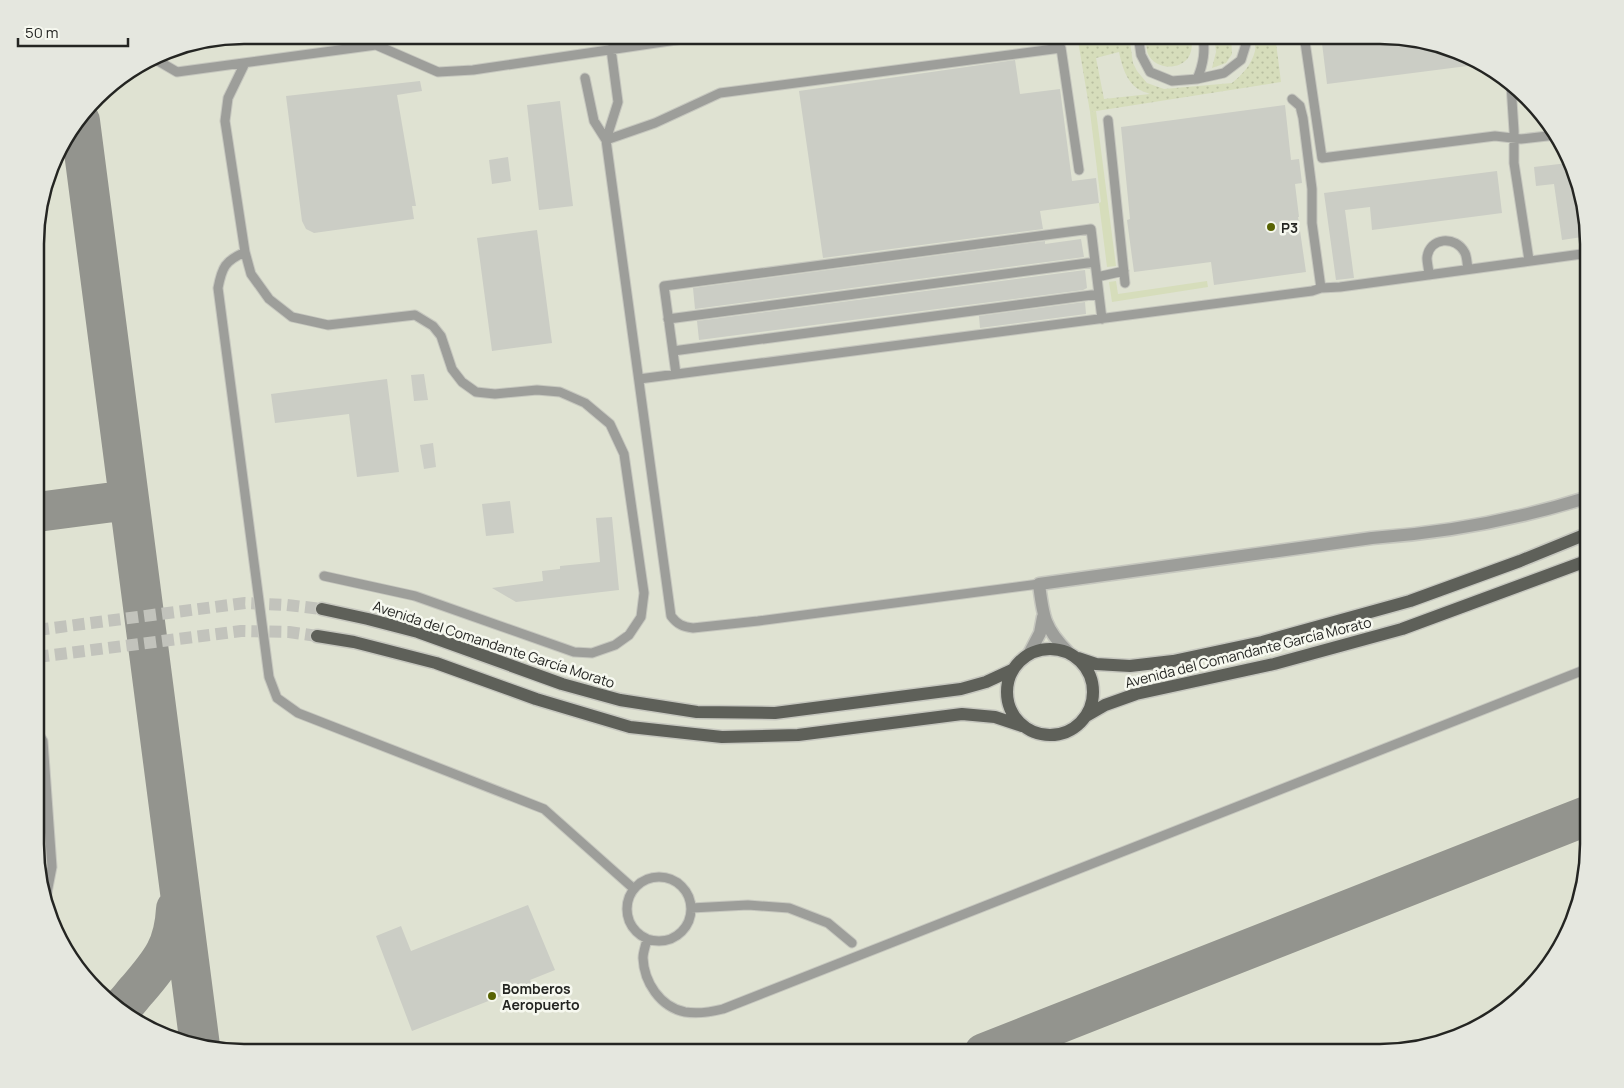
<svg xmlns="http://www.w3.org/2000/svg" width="1624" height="1088" font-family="Manrope,sans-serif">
	<defs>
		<pattern id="grass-dots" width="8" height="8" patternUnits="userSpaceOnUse" patternTransform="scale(1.25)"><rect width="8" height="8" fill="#d6ddbb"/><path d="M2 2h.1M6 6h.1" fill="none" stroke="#b8bea0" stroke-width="1.8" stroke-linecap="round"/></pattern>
	</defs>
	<rect width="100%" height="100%" fill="#e9ebe2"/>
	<path fill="#dfe2d2" d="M244 35H1380L1447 46 1496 70 1561 140 1589 230V858L1578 911 1554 960 1484 1025 1394 1053H244L177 1042 128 1018 63 949 37 871V217L57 151 106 87 164 51Z"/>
	<path fill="url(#grass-dots)" fill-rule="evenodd" d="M1077 35H1129L1133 63 1137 71 1147 83 1164 89 1232 83C1242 75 1252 64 1255 51 1256 46 1254 40 1253 35H1275L1281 82 1090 112ZM1119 52C1122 66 1126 81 1138 89 1142 91 1147 93 1150 94L1104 99 1096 58Z
		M1145 35H1173L1174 37 1191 35C1192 42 1193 51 1188 58 1178 71 1155 69 1148 54 1146 49 1146 41 1145 35Z
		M1214 35H1231L1232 54 1226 63 1212 68 1216 52Z"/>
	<path fill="#d6ddbb" d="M1096 111 1116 266 1107 267 1099 203 1101 202 1090 112Z
		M1116 281 1118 294 1207 281 1208 287 1112 302 1109 282Z"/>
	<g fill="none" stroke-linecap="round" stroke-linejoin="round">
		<path stroke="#93948e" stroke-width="40" d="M80 121 200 1046
			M37 512 129 500
			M119 1009C127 1004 132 995 138 989 162 961 174 946 176 909
			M984 1053 1589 815"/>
	</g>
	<path fill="#cbcdc5" d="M1321 35H1380L1447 46 1483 64 1327 84Z
		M1015 60 1020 94 1060 89 1072 181 1096 178 1099 203 1040 211 1043 229 823 258 799 91Z
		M420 81 422 91 397 95 416 206H412L414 219 314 233 306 229 302 221 286 96Z
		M560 101 573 206 539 210 527 105Z
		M1285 105 1291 160 1299 159 1302 183 1295 184 1299 217H1298L1306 272 1214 285 1211 262 1134 272 1127 220 1130 219 1121 127Z
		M508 157 511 181 492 184 489 160Z
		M1568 163 1589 230V236L1562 240 1554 184 1536 186 1534 167Z
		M1497 171 1502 213 1372 230 1370 207 1345 210 1354 278 1336 280 1324 193Z
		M537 230 552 343 492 351 477 238Z
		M1081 239 1084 257 695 309 693 288 1045 241V244Z
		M1085 270 1087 288 1083 290 699 340 697 321Z
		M1085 302 1086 314 980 328 979 316Z
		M424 374 428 400 414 401 411 375Z
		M387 379 399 472 357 477 349 414 275 423 271 394Z
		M433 443 436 467 424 469 420 445Z
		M510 501 514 533 486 536 482 504Z
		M612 517 619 590 516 602 492 588 543 581 542 571 560 569V566L600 562 596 518Z
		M528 905 555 970 530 980 532 984 412 1031 376 936 401 926 411 951Z"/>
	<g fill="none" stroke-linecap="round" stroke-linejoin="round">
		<path stroke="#c2c3bc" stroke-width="12" stroke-dasharray="12 6" stroke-linecap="butt" d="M37 630 245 603 287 605 322 609
			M37 657 241 631 289 632 317 636"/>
		<defs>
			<path id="service" d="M1138 35 1141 55 1150 72 1172 81 1197 79 1224 73 1241 60 1246 44 1245 35
				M1304 35 1322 158 1495 136 1521 139 1556 135
				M153 58 177 72 376 45 438 72 473 70 710 35
				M245 63 228 98 225 121 245 252 251 274 269 299 292 317 328 325 415 315 433 326 441 336 452 369 462 382 476 392 495 394 537 390 560 392 585 403 610 424 624 454 644 593 641 617 629 635 615 645 592 653 574 652 415 596 324 576
				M585 78 594 121 606 140 618 102 611 49
				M1197 79C1204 63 1205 51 1203 35
				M1511 85 1514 131V163L1529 260
				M1292 99 1300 106 1303 118 1312 189V223L1321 288
				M1108 120 1125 283
				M245 252C225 261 222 267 218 288L269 677 277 698 298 713 544 809 634 889
				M1429 275C1429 270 1427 263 1427 258 1429 237 1456 235 1465 253 1467 257 1467 264 1468 269
				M1097 277 1124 271
				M668 319 1095 262
				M673 351 1099 294
				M676 374 664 286 1091 229 1102 319
				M639 379 1312 291 1321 288 1340 287 1589 253
				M1039 584 758 621 693 628C683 627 677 624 671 616L606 140 655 123 720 93 1061 48 1079 170
				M37 731 43 741 52 867 46 898
				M627 909a32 32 0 1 1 64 0a32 32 0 1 1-64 0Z
				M691 908 748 905 789 908 828 923 852 943
				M647 939C646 945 643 952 643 958 644 982 660 1007 685 1012 698 1014 711 1012 723 1009L1589 668"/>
			<path id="tertiary" d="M1068 652C1044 628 1043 616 1039 584L1372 538C1445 533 1519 519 1589 497
				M1029 654 1040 633 1043 617"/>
			<path id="primary" d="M322 609 368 619 418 632 562 684 620 700 697 712 775 713 961 689 986 682 1012 670
				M317 636 354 642 436 663 536 699 630 727 722 737 798 735 962 714 995 717 1022 726
				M1007 692a43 43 0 1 1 86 0a43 43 0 1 1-86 0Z
				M1078 658 1096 664 1130 666 1173 661 1262 642 1410 601 1520 561 1589 533
				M1086 716 1105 705 1136 694 1274 664 1402 629 1589 560"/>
		</defs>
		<use href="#service" stroke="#c6c7bf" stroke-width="11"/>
		<use href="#tertiary" stroke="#c6c7bf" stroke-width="15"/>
		<use href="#primary" stroke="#c6c7bf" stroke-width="15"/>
		<use href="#service" stroke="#9d9e9a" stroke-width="9"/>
		<use href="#tertiary" stroke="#9d9e9a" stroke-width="12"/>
		<use href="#primary" stroke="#5e6059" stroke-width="12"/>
	</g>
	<g fill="#586303" stroke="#f6f8ef" stroke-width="2">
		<circle cx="1271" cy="227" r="5"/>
		<circle cx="492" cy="996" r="5"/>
	</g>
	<g text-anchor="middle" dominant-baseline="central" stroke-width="5" stroke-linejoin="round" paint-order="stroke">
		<g font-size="14" font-weight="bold" fill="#242522" stroke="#f6f8ef" text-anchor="start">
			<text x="1281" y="227">P3</text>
			<text x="502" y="988">Bomberos<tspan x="502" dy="16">Aeropuerto</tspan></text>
		</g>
		<g font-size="14" fill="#242522" stroke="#f6f8ef">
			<text transform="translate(494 644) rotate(18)">Avenida del Comandante García Morato</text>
			<text transform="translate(1248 652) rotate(-14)">Avenida del Comandante García Morato</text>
		</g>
	</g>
	<path d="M0 0H1624V1088H0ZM244 44H1380A200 200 0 0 1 1580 244V844A200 200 0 0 1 1380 1044H244A200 200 0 0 1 44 844V244A200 200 0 0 1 244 44Z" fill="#e5e7df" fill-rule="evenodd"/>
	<path fill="none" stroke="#242522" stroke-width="2.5" d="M244 44H1380A200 200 0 0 1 1580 244V844A200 200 0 0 1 1380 1044H244A200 200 0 0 1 44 844V244A200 200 0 0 1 244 44Z"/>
	<path d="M18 38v8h110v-8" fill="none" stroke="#242522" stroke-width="2.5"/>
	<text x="25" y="38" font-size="15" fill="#242522" stroke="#f6f8ef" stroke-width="4" paint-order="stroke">50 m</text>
</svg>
